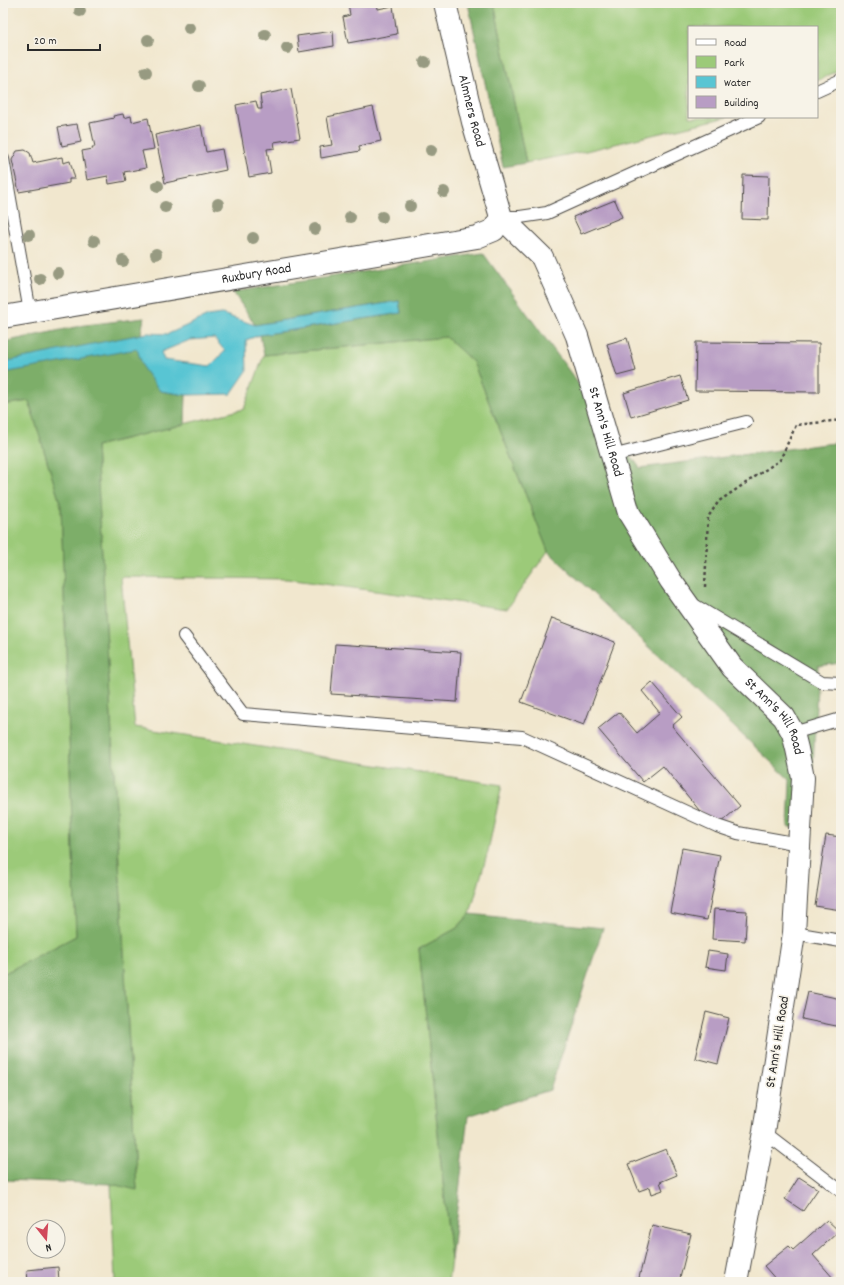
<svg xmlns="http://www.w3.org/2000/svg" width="844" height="1285" font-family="Dekko,sans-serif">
	<rect width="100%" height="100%" fill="#f7f3e8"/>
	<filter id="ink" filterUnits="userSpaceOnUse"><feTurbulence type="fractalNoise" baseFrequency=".025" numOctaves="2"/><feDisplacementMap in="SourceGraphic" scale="8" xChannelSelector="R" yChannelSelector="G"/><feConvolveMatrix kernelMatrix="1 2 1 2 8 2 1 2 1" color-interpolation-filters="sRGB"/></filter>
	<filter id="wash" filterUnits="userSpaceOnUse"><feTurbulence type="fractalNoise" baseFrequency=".012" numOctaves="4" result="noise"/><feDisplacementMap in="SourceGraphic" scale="16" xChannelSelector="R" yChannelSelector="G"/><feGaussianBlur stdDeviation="0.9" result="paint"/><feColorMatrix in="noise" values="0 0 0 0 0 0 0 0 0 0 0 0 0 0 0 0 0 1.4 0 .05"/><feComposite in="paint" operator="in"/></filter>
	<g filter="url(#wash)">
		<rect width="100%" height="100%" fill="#f1e7ce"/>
		<path fill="#9cca79" stroke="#647a52" d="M494 3H841V69L817 81V27H689V117H727L586 151 526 163Z
			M446 337 473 362 548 551 507 609 287 579 121 577 135 727 502 785 488 851 470 914 457 928 419 949 451 1260 448 1282H115L111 1184 137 1189 96 446 244 409 264 355Z
			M29 401 61 506 76 936 3 974V405Z"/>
		<path fill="#7dae69" stroke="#546c4a" d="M468 3H494L526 163 503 167Z
			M483 253 640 468 841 442V663L818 666 810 829 788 827 790 780 548 551 473 362 446 337 264 355 260 335 401 313 399 301 255 325 233 292Z
			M144 318 138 349 160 391 186 395 185 424 96 446 137 1190 111 1184 3 1180V974L76 936 61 506 29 401 3 405V342L85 325Z
			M470 914 603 928 550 1090 468 1116 451 1260 419 949 457 928Z"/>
		<path fill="#59c5d3" stroke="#42787f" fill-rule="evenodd" d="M399 301 401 313 260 335 246 340 247 371 231 394 186 395 160 391 144 370 137 349 3 373V362L147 333 168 334 208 316 222 314 255 325ZM214 338 225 351 210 366 164 360 161 352 190 340Z"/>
		<g id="blocks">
			<path fill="#b89dc4" d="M348 3H377L378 9 393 6 397 34 348 43 343 17 350 15Z
				M333 31 334 46 299 52 297 36Z
				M291 89 300 138 274 142 275 148 267 149 271 173 249 177 236 105 256 101 258 109H262L260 95Z
				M373 107 381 141 359 146 360 151 321 158 320 147 332 145 327 117Z
				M123 114 124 118 131 116 132 122 148 118 154 149 142 151 146 168 124 172 126 181 109 184 108 176 87 180 82 151 93 149 92 147H95L90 123 114 118 113 116Z
				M77 124 81 142 62 146 58 127Z
				M201 125 206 152 222 149 226 170 165 183 155 135Z
				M25 150 30 153 33 163 62 157 63 163 70 161 75 179H69V183L19 192 12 160 17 151Z
				M743 175 769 176 768 220 742 219Z
				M615 200 622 217 581 234 573 217Z
				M627 338 636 371 617 376 607 344Z
				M696 342 819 343V392L695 391Z
				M680 376 688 400 631 417 624 393Z
				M552 618 615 642 584 725 521 702Z
				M335 644 461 652 457 702 331 694Z
				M652 682 682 717 672 726 740 806 720 823 704 816 663 766 643 782 598 729 619 712 637 733 660 713 642 691Z
				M826 835 841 837V910L815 906Z
				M682 848 720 855 707 920 670 913Z
				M714 909 747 911 745 941 712 939Z
				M708 951 728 954 726 970 705 967Z
				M808 992 841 999V1027L802 1019Z
				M706 1012 729 1018 718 1064 695 1058Z
				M666 1149 677 1175 660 1182 663 1190 652 1194 650 1187 639 1191 628 1164Z
				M799 1177 818 1189 803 1211 785 1199Z
				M827 1220 839 1231 813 1255 834 1279 830 1282H778L764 1266 789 1246 793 1250Z
				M652 1225 691 1234 679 1282H638Z
				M58 1267 59 1282H28L27 1270Z"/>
		</g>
	</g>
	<g filter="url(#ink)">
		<use href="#blocks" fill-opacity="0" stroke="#494743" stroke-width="1"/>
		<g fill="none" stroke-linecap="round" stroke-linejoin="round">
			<defs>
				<path id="lane" d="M817 91 841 80
					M3 159 30 312
					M501 217H520L547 213 759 117
					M612 456 746 422
					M694 605 822 682 841 683
					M184 636 243 714 522 737 717 826 738 833 799 844
					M793 733 841 719
					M794 933 841 941
					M764 1132 841 1191"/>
				<g id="street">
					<path id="s1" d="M445 3 473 122 501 217 542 257 577 336 629 513 671 581 732 667 784 717 793 733 797 749 803 778 794 933 764 1132 736 1282"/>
					<path id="s2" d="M3 317 477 237 494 230 501 217"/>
				</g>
			</defs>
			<use href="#lane" stroke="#494743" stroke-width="14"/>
			<use href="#street" stroke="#494743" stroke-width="24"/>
			<path stroke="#494743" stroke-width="2.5" stroke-dasharray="3 3" stroke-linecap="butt" d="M705 587 708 517 719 501 780 460 796 425 841 420"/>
			<use href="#lane" stroke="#fff" stroke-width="12"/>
			<use href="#street" stroke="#fff" stroke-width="22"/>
		</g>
		<g fill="#979a81">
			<circle cx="80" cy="11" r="6"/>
			<circle cx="189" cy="28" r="6"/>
			<circle cx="265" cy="35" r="6"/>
			<circle cx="148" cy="40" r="6"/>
			<circle cx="287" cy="48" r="6"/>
			<circle cx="425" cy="62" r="6"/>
			<circle cx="146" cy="72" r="6"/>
			<circle cx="199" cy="86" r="6"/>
			<circle cx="431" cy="150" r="6"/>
			<circle cx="158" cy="186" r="6"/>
			<circle cx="444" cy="192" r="6"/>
			<circle cx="218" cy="204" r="6"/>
			<circle cx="410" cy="206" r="6"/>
			<circle cx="165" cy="207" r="6"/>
			<circle cx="350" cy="217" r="6"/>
			<circle cx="382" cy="217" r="6"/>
			<circle cx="315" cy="229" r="6"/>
			<circle cx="29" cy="235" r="6"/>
			<circle cx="253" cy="238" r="6"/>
			<circle cx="94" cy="241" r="6"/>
			<circle cx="156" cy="254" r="6"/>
			<circle cx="123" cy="261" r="6"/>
			<circle cx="58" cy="273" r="6"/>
			<circle cx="40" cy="279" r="6"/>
		</g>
	</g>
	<g text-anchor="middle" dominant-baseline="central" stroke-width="3.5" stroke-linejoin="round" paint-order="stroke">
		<g font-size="14" fill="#2b2b2b" stroke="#f7f3e8">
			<text stroke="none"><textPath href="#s1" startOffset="111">Almners Road</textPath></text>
			<text stroke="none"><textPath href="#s2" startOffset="257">Ruxbury Road</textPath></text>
			<text stroke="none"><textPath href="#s1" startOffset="465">St Ann's Hill Road</textPath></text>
			<text stroke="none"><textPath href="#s1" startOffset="801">St Ann's Hill Road</textPath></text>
			<text transform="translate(778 1042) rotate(-81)">St Ann's Hill Road</text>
		</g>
	</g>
	<rect width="844" height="1285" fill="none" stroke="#f7f3e8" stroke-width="16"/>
	<rect x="688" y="26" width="130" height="92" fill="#f7f3e8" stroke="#a5a39c"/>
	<rect x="696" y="39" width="20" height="6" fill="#ffffff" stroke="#a5a39c"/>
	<text x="724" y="46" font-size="12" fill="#2b2b2b">Road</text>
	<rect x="696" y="56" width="20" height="12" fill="#9cca79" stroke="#a5a39c"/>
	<text x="724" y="66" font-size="12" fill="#2b2b2b">Park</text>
	<rect x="696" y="76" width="20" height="12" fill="#59c5d3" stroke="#a5a39c"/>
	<text x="724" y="86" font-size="12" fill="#2b2b2b">Water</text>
	<rect x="696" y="96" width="20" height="12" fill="#b89dc4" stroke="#a5a39c"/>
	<text x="724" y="106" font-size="12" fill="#2b2b2b">Building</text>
	<g transform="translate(46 1239) rotate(163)"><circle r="19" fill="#f7f3e8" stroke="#a5a39c"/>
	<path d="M0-3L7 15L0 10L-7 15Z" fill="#d1495b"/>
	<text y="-6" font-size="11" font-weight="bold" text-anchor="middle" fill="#2b2b2b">N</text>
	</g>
	<path d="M28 44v6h72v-6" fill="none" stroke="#2b2b2b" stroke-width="2"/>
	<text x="34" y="44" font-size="12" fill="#2b2b2b" stroke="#f7f3e8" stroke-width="3" paint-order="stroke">20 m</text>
</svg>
